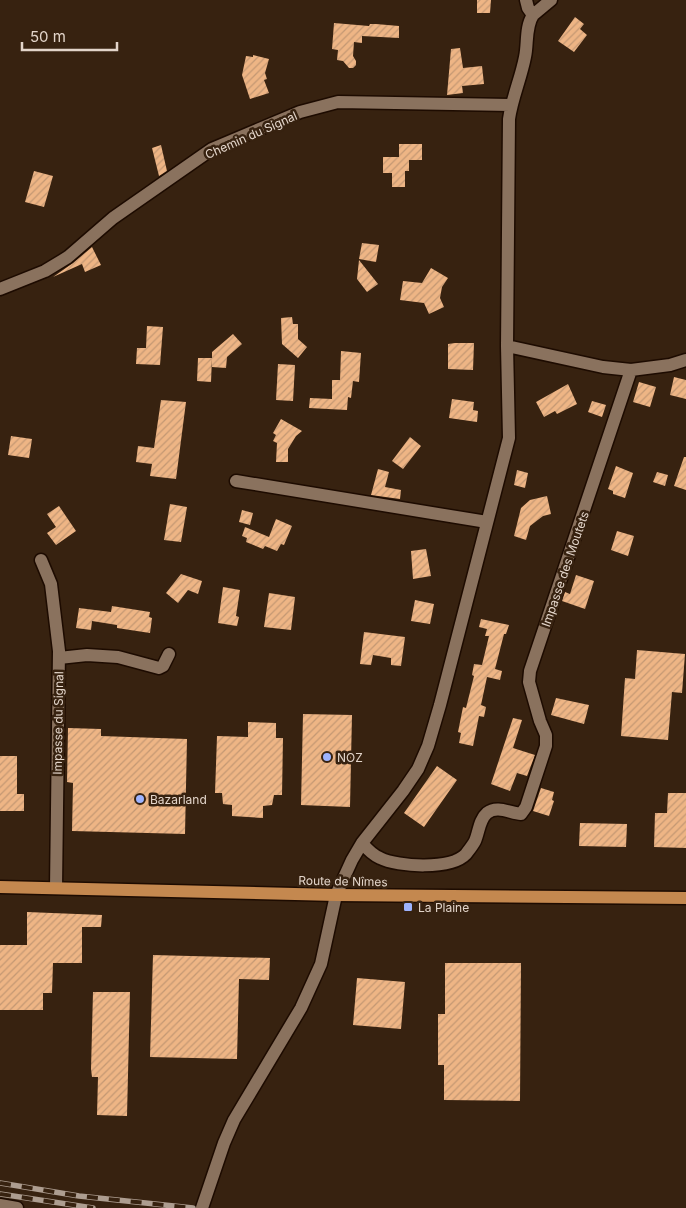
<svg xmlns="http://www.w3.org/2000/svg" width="686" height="1208" font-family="Inter,sans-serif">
	<defs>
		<pattern id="building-hatch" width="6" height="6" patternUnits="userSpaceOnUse" patternTransform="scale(1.25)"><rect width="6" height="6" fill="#eeb585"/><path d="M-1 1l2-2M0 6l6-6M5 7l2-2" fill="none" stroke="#c49873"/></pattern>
	</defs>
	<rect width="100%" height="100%" fill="#372210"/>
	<path fill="url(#building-hatch)" d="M477 0H491L490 13H477Z
		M575 17 584 24 580 29 587 35 574 52 558 41Z
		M334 23 369 26 370 24H376L399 26V38L362 36V43L354 42 353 56 356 61V65L353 68H349L343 61 337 60 338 50 332 49Z
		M460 48 463 68 482 66 484 84 462 86 463 93 447 95 451 49Z
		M253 55 269 59 265 73 267 79 264 80 269 93 250 99 242 75 246 56 253 57Z
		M399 144H422V160H409V171H405V187H392V173H383V157H399Z
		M161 145 167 171 159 176 152 148Z
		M34 171 53 176 44 207 25 202Z
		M362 243 379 245 376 262 359 259Z
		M92 247 101 265 85 272 82 264 53 277 73 263Z
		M359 260 378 284 367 292 357 279Z
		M431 268 448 278 442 287 440 298 444 307 429 314 424 303 400 300 403 281 422 283Z
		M292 317 293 324H298V339L307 347 298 358 282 344 281 318Z
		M147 326 163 327 160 365 136 364 137 348H146Z
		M233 334 242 344 227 357 226 368 212 367V352Z
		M455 343H474L473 370 448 369V344Z
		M341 351 361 353 359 382 353 381 351 398 348 397 347 410 309 408 310 398 332 399V380H340Z
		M198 358H212L211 382 197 381Z
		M278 364 295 365 293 401 276 400Z
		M674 377 686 380V399L670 395Z
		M639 382 656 387 650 407 633 402Z
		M568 384 577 404 557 414 555 411 544 417 536 402Z
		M452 399 474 402 473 410 478 411 477 422 449 418Z
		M161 400 186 402 176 479 150 476 152 464 136 462 138 446 154 448Z
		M592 401 606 405 602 417 588 412Z
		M281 419 302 431 296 436 288 449V462H276L277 443 273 441 276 435 273 433Z
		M11 436 32 439 29 458 8 455Z
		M410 437 421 446 403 469 392 461Z
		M684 457H686V490L674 486Z
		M616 466 633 473 625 498 613 494V491L608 489Z
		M378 469 389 472 385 487 401 490 400 499 371 495Z
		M517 470 528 473 525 488 514 485Z
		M657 472 668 475 665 486 653 482Z
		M547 496 551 514 543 516 530 526 526 540 514 536 521 508 530 500Z
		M170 504 187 507 181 542 164 540Z
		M59 506 76 531 56 545 47 533 56 527 47 514Z
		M242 510 253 513 250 525 239 522Z
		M276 519 292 526 284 545 281 544 277 551 265 546 263 549 246 542 247 538 242 536 245 527 269 537Z
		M617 531 634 536 628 556 611 550Z
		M426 549 431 576 413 579 411 551Z
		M181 574 202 581 198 594 188 590 178 603 166 593Z
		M576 575 594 581 585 609 562 601 565 592 570 594Z
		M223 587 240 590 236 616 239 617 237 626 218 623Z
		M269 593 295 597 291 630 264 627Z
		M415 600 434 604 430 624 411 621Z
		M112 606 150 612 149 617 152 618 150 633 117 628V625L92 621 91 630 76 628 79 608 111 612Z
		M481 619 509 625 506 634H504L495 669 502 671 500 680 487 677 481 705 486 707 484 717 479 716 473 746 459 743 461 733 458 732 463 707 466 708 474 676 472 675 474 664 482 665 489 636H485L487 629 479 627Z
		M364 632 405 637 401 666 391 665V658L373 655 371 665 360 664Z
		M637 650 685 654 682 693 672 692 668 740 621 736 625 678 635 679Z
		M556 698 589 705 584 724 551 715Z
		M303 714 352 715 350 807 301 805Z
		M513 718 522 720 513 748 535 755 527 776 517 773 510 791 491 784Z
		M248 722 276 723V738H283L282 795H274L272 805 263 806V818L232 816V805L223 804 222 793H215L217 736 248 737Z
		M68 728 101 729V736L187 739 185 834 72 831 73 783 67 782Z
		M0 756H17V794H24V811H0Z
		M437 766 457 780 424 827 404 813Z
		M541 788 554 792 552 800 554 801 549 816 533 811Z
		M668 793H686V848L654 847 655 813H667Z
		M580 823 627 824 626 847 579 846Z
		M27 912 102 915 101 927H82V963H53L52 993H43V1010H0V945H27Z
		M153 955 270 958 269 980 239 979 237 1059 150 1057Z
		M445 963H521L520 1101 444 1100V1065H438V1014H445Z
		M357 978 405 982 401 1029 353 1025Z
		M93 992H130L127 1116 97 1115 98 1077H92L91 1069Z"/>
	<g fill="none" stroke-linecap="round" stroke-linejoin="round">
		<defs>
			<path id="minor" d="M533 15 551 0
				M0 289 45 271 68 257 113 218 212 149 300 112 338 102 511 105
				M507 346 603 367 631 370 670 365 686 360
				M236 481 487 522
				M41 560 51 584 59 651 56 888
				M59 658 87 655 118 657 159 668 163 666 169 654
				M362 843C367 849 373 855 380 858 398 867 451 870 466 854 469 850 473 845 475 841 479 832 479 820 487 813 497 805 510 813 521 814L526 807 546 746V735L540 721 529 682 530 671 631 370
				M0 1205 17 1208
				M202 1208 224 1143 234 1120 301 1008 321 964 336 895 352 860 362 843 403 791 418 769 428 746 440 705 509 438 507 346 509 119C512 98 521 78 525 57 528 44 525 27 533 15L528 8 526 0"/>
			<path id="major" d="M0 887 336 895 686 898"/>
		</defs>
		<use href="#minor" stroke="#1d0b00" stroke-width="15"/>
		<use href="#major" stroke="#1d0b00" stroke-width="15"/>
		<use href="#minor" stroke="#8a725e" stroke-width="12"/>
		<use href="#major" stroke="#c4884f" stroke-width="12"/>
		<defs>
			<path id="rail" d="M0 1183 79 1196 193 1208
				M0 1194 93 1208"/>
		</defs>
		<use href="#rail" stroke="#ad9d90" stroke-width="5.5"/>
		<use href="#rail" stroke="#372210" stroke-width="4" stroke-dasharray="11" stroke-linecap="butt"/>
	</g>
	<g fill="#9eb3fd" stroke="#372210" stroke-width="2">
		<circle cx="327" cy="757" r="5"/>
		<circle cx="140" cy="799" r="5"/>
		<rect x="403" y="902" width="10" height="10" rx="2.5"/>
	</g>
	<g text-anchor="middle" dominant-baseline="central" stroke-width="5" stroke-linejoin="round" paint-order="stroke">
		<g font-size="12" fill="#e3d5ca" stroke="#372210">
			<text transform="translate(251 135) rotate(-24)">Chemin du Signal</text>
			<text transform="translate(565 569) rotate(-71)">Impasse des Moutets</text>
			<text transform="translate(58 723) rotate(-89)">Impasse du Signal</text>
			<text transform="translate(343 881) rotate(1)">Route de Nîmes</text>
		</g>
		<g font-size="12" fill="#e3d5ca" stroke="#372210" text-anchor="start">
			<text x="337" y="757">NOZ</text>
			<text x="150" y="799">Bazarland</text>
			<text x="418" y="907">La Plaine</text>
		</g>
	</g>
	<path d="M22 42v8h95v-8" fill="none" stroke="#e3d5ca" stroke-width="2.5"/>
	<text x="30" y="42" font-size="15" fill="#e3d5ca" stroke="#372210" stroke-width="4" paint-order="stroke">50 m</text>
</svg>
